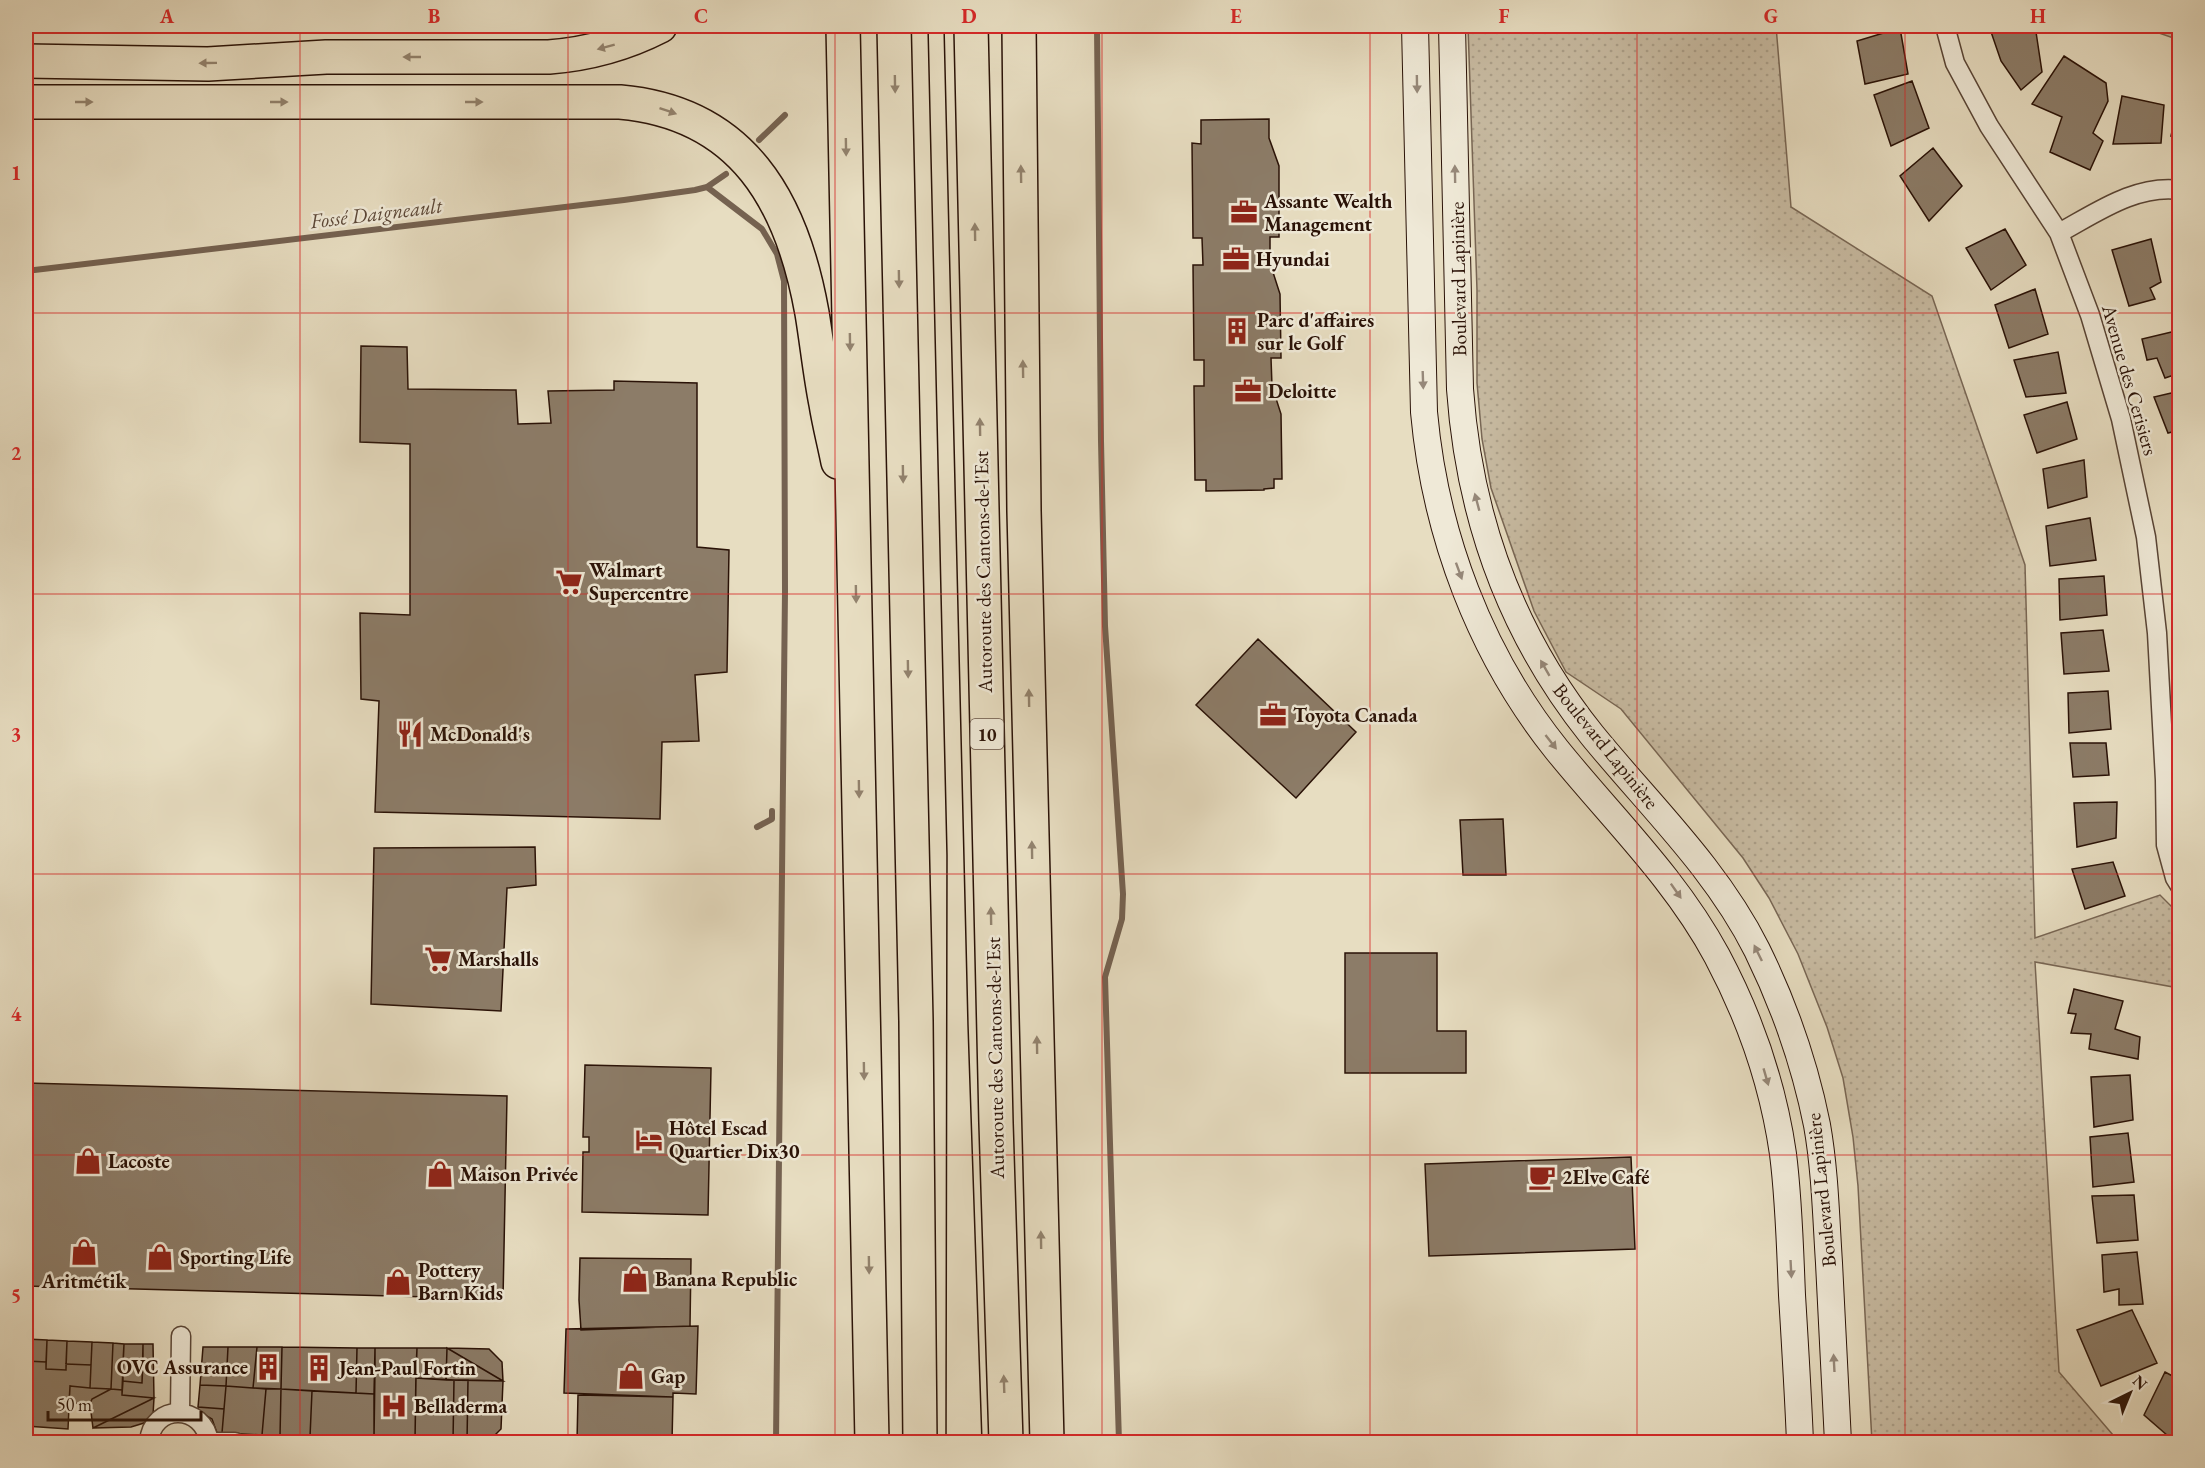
<svg xmlns="http://www.w3.org/2000/svg" width="2205" height="1468" font-family="'EB Garamond',serif">
	<defs>
		<pattern id="grass-dots" width="8" height="8" patternUnits="userSpaceOnUse" patternTransform="scale(1.5)"><rect width="8" height="8" fill="#c7baa1"/><path d="M2 2h.1M6 6h.1" fill="none" stroke="#ab9f89" stroke-width="1.8" stroke-linecap="round"/></pattern>
	</defs>
	<rect width="100%" height="100%" fill="#e7ddc1"/>
	<filter id="stains"><feTurbulence type="fractalNoise" baseFrequency=".00333" numOctaves="4"/><feColorMatrix values="0 0 0 0 .2 0 0 0 0 .09 0 0 0 0 .02 0 0 0 .5 -.17"/></filter>
	<radialGradient id="worn" r=".72"><stop offset=".6" stop-color="#630" stop-opacity="0"/><stop offset="1" stop-color="#630" stop-opacity=".3"/></radialGradient>
	<path fill="url(#grass-dots)" stroke="#786654" stroke-width="1.5" d="M1468 26H1776L1791 207 1932 296 2025 565 2035 938 2160 895 2179 914V988L2035 962 2059 1372 2119 1442H1872L1858 1186 1853 1137 1843 1078 1827 1027 1798 954 1769 898 1743 858 1621 709 1566 672 1534 611 1491 488 1482 439 1477 383V290Z
		M2139 26H2179V40Z"/>
	<g fill="none" stroke-linecap="round" stroke-linejoin="round">
		<path stroke="#756251" stroke-width="6" d="M1097 26 1101 441 1105 626 1123 894 1122 919 1105 977 1119 1442
			M759 140 785 115
			M707 187 762 229 777 254 784 281 785 591 776 1442
			M26 271 624 200 695 190 707 187 726 174
			M757 827 772 819V811"/>
	</g>
	<path fill="#8c7c68" stroke="#2a1207" stroke-width="1.5" d="M1989 26H2031L2036 32 2042 72 2021 90 2001 61Z
		M1900 28 1908 74 1865 84 1857 41Z
		M2064 56 2106 83 2108 101 2093 133 2103 141 2090 170 2050 152 2062 117 2032 104Z
		M1912 81 1929 128 1891 146 1874 95Z
		M2180 94V137L2171 136Z
		M2122 96 2164 105 2161 143 2113 144Z
		M1269 119V138L1279 166V237H1270V253L1271 266 1280 294 1281 358H1271L1272 386 1281 414 1282 479H1274V488L1264 489V490L1206 491V480H1195L1194 386H1204V360H1194L1193 265H1203L1202 238H1193L1192 143 1201 144V120Z
		M1933 148 1962 186 1929 221 1900 176Z
		M2005 229 2026 265 1991 290 1966 248Z
		M2151 239 2161 282 2150 288 2155 299 2129 306 2112 250Z
		M2035 289 2048 334 2009 348 1995 305Z
		M2180 330V373L2165 378 2157 358 2147 360 2142 339Z
		M361 346 407 347 408 389 516 390 518 424 551 423 548 391 614 390V381L697 383V547L729 550 727 672 695 675 699 741 662 742 660 819 375 812 379 701 361 699 360 613 410 615V444L360 442Z
		M2058 352 2066 393 2026 397 2014 360Z
		M2180 391V430L2168 433 2154 397Z
		M2067 402 2077 439 2037 453 2024 415Z
		M2180 444V486L2173 445Z
		M2084 460 2087 497 2048 508 2043 469Z
		M2090 518 2096 560 2050 566 2046 526Z
		M2104 576 2107 615 2060 620 2059 579Z
		M2103 630 2109 671 2064 674 2061 633Z
		M1258 639 1356 732 1296 798 1196 705Z
		M2108 691 2111 729 2069 733 2068 693Z
		M2070 743H2106L2109 775 2073 777Z
		M2117 802 2116 838 2077 847 2074 803Z
		M1503 819 1506 875H1463L1460 820Z
		M535 847 536 885 507 888 501 1011 371 1004 374 848Z
		M2113 862 2125 896 2085 909 2072 869Z
		M1345 953H1437V1031H1466V1073H1345Z
		M2074 989 2123 1001 2115 1029 2140 1037 2138 1059 2089 1049 2091 1034 2071 1033 2076 1014 2068 1013Z
		M585 1065 711 1068 708 1215 582 1212 583 1152H589V1137H583Z
		M2130 1075 2133 1120 2094 1127 2091 1077Z
		M26 1083 507 1096 503 1299 26 1286Z
		M2128 1133 2134 1182 2093 1187 2090 1137Z
		M1631 1157 1635 1249 1429 1256 1425 1164Z
		M2134 1195 2138 1240 2097 1243 2092 1196Z
		M2137 1252 2143 1304 2119 1305V1289L2104 1292 2102 1255Z
		M580 1258 691 1259 690 1326 581 1330 579 1300Z
		M2132 1310 2157 1363 2101 1386 2077 1330Z
		M698 1326 696 1394 673 1393V1397L564 1393 566 1329Z
		M26 1339 47 1340 46 1362 26 1361Z
		M47 1340 67 1341 66 1370 46 1369Z
		M67 1341 92 1342 91 1365 66 1364Z
		M92 1342 113 1343 111 1389 90 1388Z
		M113 1343 124 1344 122 1390 111 1389Z
		M124 1344H143V1362H123Z
		M143 1344H153L154 1398 122 1395 123 1381 142 1383Z
		M203 1347H228L226 1386 200 1385Z
		M228 1347H257L253 1388 226 1386Z
		M257 1347H282L281 1389 253 1388Z
		M282 1347 357 1348 356 1393 281 1389Z
		M357 1348H375L374 1394 356 1393Z
		M375 1348H417L416 1368H375Z
		M417 1348H447L446 1380 416 1378Z
		M447 1348 489 1349 502 1362 503 1381Z
		M447 1348 503 1381 446 1380Z
		M26 1361 46 1362V1369L66 1370V1364L91 1365 90 1388 70 1386 68 1429 26 1426Z
		M123 1362H143L142 1383 123 1381Z
		M375 1368H416L415 1441 374 1440Z
		M2165 1372 2180 1380V1442H2175L2144 1415Z
		M416 1378 454 1380 453 1442 415 1441Z
		M454 1380H468L467 1442H453Z
		M468 1380 503 1381 501 1429 488 1442H467Z
		M200 1385 226 1386 224 1409 198 1407Z
		M70 1386 90 1388 111 1389 92 1399 90 1404 69 1403Z
		M226 1386 266 1389 262 1435 222 1433Z
		M111 1389 122 1390V1395L154 1398 93 1428 90 1404 92 1399Z
		M266 1389H281L280 1436 262 1435Z
		M281 1389 312 1391 310 1437 280 1436Z
		M312 1391 374 1394V1440L310 1437Z
		M578 1395 673 1397 672 1442H577Z
		M154 1398 153 1415 144 1423 131 1427 93 1428Z
		M198 1407 224 1409 222 1433H217L212 1419 198 1411Z"/>
	<g fill="none" stroke-linecap="round" stroke-linejoin="round">
		<defs>
			<path id="street" d="M1945 26 1955 63 1989 126 2059 233 2090 315 2121 419 2146 537 2157 633 2165 780 2166 845 2175 878 2180 886
				M2059 233C2096 213 2136 184 2180 190
				M180 1413 181 1336
				M149 1442C152 1403 204 1404 209 1442
				M209 1442H235"/>
			<path id="secondary" d="M1415 26 1424 412C1435 534 1480 654 1557 750 1612 818 1675 878 1717 956 1750 1018 1773 1084 1783 1154 1789 1201 1790 1248 1792 1295 1795 1344 1798 1393 1800 1442
				M1452 26 1460 389C1469 517 1511 634 1592 735 1649 805 1716 868 1757 950 1784 1005 1805 1065 1817 1125 1825 1170 1826 1217 1829 1263 1832 1323 1835 1383 1838 1442"/>
			<path id="highway" d="M843 26 872 1442
				M894 26 916 1021 920 1442
				M971 26 996 1123 1006 1442
				M1019 26 1024 511 1047 1442
				M26 61 208 64 326 57H549C588 54 625 44 660 26
				M26 102H620C743 113 792 201 812 313 817 343 820 374 826 404 829 423 834 442 838 462"/>
		</defs>
		<use href="#street" stroke="#594536" stroke-width="21"/>
		<use href="#secondary" stroke="#2a1207" stroke-width="28"/>
		<use href="#highway" stroke="#2a1207" stroke-width="36"/>
		<use href="#street" stroke="#efe9d7" stroke-width="18"/>
		<use href="#secondary" stroke="#efe9d7" stroke-width="26"/>
		<use href="#highway" stroke="#e7ddc1" stroke-width="33"/>
		<path stroke="#2a1207" stroke-width="1.5" d="M928 26 947 855 946 1442
			M944 26 968 1025 982 1442"/>
	</g>
	<defs><path id="oneway-solid" d="M-6-.8H1V-3.2L6.5 0L1 3.2V.8H-6Z" transform="scale(1.5)"/></defs>
	<g fill="#92826d">
		<use href="#oneway-solid" transform="translate(606 47) rotate(165)"/>
		<use href="#oneway-solid" transform="translate(412 57) rotate(-180)"/>
		<use href="#oneway-solid" transform="translate(208 63) rotate(179)"/>
		<use href="#oneway-solid" transform="translate(895 84) rotate(89)"/>
		<use href="#oneway-solid" transform="translate(84 102)"/>
		<use href="#oneway-solid" transform="translate(279 102)"/>
		<use href="#oneway-solid" transform="translate(474 102)"/>
		<use href="#oneway-solid" transform="translate(668 111) rotate(19)"/>
		<use href="#oneway-solid" transform="translate(846 147) rotate(89)"/>
		<use href="#oneway-solid" transform="translate(1021 174) rotate(-91)"/>
		<use href="#oneway-solid" transform="translate(975 232) rotate(-91)"/>
		<use href="#oneway-solid" transform="translate(899 279) rotate(89)"/>
		<use href="#oneway-solid" transform="translate(850 342) rotate(89)"/>
		<use href="#oneway-solid" transform="translate(1023 369) rotate(-91)"/>
		<use href="#oneway-solid" transform="translate(980 427) rotate(-91)"/>
		<use href="#oneway-solid" transform="translate(903 474) rotate(89)"/>
		<use href="#oneway-solid" transform="translate(856 594) rotate(89)"/>
		<use href="#oneway-solid" transform="translate(908 669) rotate(89)"/>
		<use href="#oneway-solid" transform="translate(1029 698) rotate(-91)"/>
		<use href="#oneway-solid" transform="translate(859 789) rotate(89)"/>
		<use href="#oneway-solid" transform="translate(1032 850) rotate(-91)"/>
		<use href="#oneway-solid" transform="translate(991 916) rotate(-91)"/>
		<use href="#oneway-solid" transform="translate(1037 1045) rotate(-91)"/>
		<use href="#oneway-solid" transform="translate(864 1071) rotate(89)"/>
		<use href="#oneway-solid" transform="translate(1041 1240) rotate(-91)"/>
		<use href="#oneway-solid" transform="translate(869 1265) rotate(89)"/>
		<use href="#oneway-solid" transform="translate(1004 1384) rotate(-92)"/>
	</g>
	<g fill="#968879">
		<use href="#oneway-solid" transform="translate(1417 84) rotate(89)"/>
		<use href="#oneway-solid" transform="translate(1455 174) rotate(-91)"/>
		<use href="#oneway-solid" transform="translate(1423 380) rotate(88)"/>
		<use href="#oneway-solid" transform="translate(1477 502) rotate(-105)"/>
		<use href="#oneway-solid" transform="translate(1459 571) rotate(70)"/>
		<use href="#oneway-solid" transform="translate(1545 668) rotate(-120)"/>
		<use href="#oneway-solid" transform="translate(1551 742) rotate(52)"/>
		<use href="#oneway-solid" transform="translate(1676 891) rotate(55)"/>
		<use href="#oneway-solid" transform="translate(1758 953) rotate(-116)"/>
		<use href="#oneway-solid" transform="translate(1766 1077) rotate(74)"/>
		<use href="#oneway-solid" transform="translate(1791 1269) rotate(87)"/>
		<use href="#oneway-solid" transform="translate(1834 1363) rotate(-93)"/>
	</g>
	<path fill="none" stroke="#d62828" stroke-width="1.5" stroke-opacity="0.55" d="M300 26V1442M568 26V1442M835 26V1442M1102 26V1442M1370 26V1442M1637 26V1442M1905 26V1442M26 313H2180M26 594H2180M26 874H2180M26 1155H2180"/>
	<defs>
		<symbol id="office-bare" viewBox="-9 -9 18 18"><path d="M-6-3h4V-5.5h4V-3h4V5H-6ZM-1-4.5V-3h2v-1.5ZM-6 0V1H6V0Z" fill="#8f2418" stroke="#efe9d7" stroke-width="2.5" paint-order="stroke"/></symbol>
		<symbol id="building-bare" viewBox="-9 -9 18 18"><path d="M-4-6H4V6H1V3H-1V6H-4ZM-2.5-4.3h1.7v1.8h-1.7ZM.8-4.3h1.7v1.8H.8ZM-2.5-1h1.7V.8h-1.7ZM.8-1h1.7V.8H.8Z" fill="#8f2418" stroke="#efe9d7" stroke-width="2.5" paint-order="stroke"/></symbol>
		<symbol id="supermarket-bare" viewBox="-9 -9 18 18"><path d="M-6-5.5h2.5l.6 2H6L4.5 2H-2.5L-4.4-4H-6ZM-1.5 3.2a1.3 1.3 0 1 0 .1 0ZM3 3.2a1.3 1.3 0 1 0 .1 0Z" fill="#8f2418" stroke="#efe9d7" stroke-width="2.5" paint-order="stroke"/></symbol>
		<symbol id="restaurant-bare" viewBox="-9 -9 18 18"><path d="M-5-6h1v4h1v-4h1v4h1v-4h1v5L-1.5 .5V6h-2V.5L-5-1ZM5-6V6H3V1.5H1.5Q1.5-4 5-6Z" fill="#8f2418" stroke="#efe9d7" stroke-width="2.5" paint-order="stroke"/></symbol>
		<symbol id="hotel-bare" viewBox="-9 -9 18 18"><path d="M-6-4.5h1.5V1H6V5H4.5V3h-9V5H-6ZM-4 0a1.8 1.8 0 1 1 3.6 0ZM.5 0V-2.5h3Q6-2.5 6 0Z" fill="#8f2418" stroke="#efe9d7" stroke-width="2.5" paint-order="stroke"/></symbol>
		<symbol id="shop-bare" viewBox="-9 -9 18 18"><path d="M-5-2.5h2.3a2.7 3.5 0 0 1 5.4 0H5L5.5 6h-11ZM-1.5-2.5h3a1.5 2.3 0 0 0-3 0Z" fill="#8f2418" stroke="#efe9d7" stroke-width="2.5" paint-order="stroke"/></symbol>
		<symbol id="cafe-bare" viewBox="-9 -9 18 18"><path d="M-5.5-4.5H6V0H3Q3 3.5 0 3.5H-2.5Q-5.5 3.5-5.5 0ZM3-3.2v2h1.7v-2ZM-6 4.5H4V6H-6Z" fill="#8f2418" stroke="#efe9d7" stroke-width="2.5" paint-order="stroke"/></symbol>
		<symbol id="hospital-bare" viewBox="-9 -9 18 18"><path d="M-5-5h3v3.5h4V-5h3V5h-3V1.5h-4V5h-3Z" fill="#8f2418" stroke="#efe9d7" stroke-width="2.5" paint-order="stroke"/></symbol>
	</defs>
	<g fill-rule="evenodd">
		<use href="#office-bare" x="1225" y="193" width="38" height="38"/>
		<use href="#office-bare" x="1217" y="240" width="38" height="38"/>
		<use href="#building-bare" x="1218" y="312" width="38" height="38"/>
		<use href="#office-bare" x="1229" y="372" width="38" height="38"/>
		<use href="#supermarket-bare" x="550" y="563" width="38" height="38"/>
		<use href="#office-bare" x="1254" y="696" width="38" height="38"/>
		<use href="#restaurant-bare" x="391" y="715" width="38" height="38"/>
		<use href="#supermarket-bare" x="419" y="940" width="38" height="38"/>
		<use href="#hotel-bare" x="630" y="1121" width="38" height="38"/>
		<use href="#shop-bare" x="69" y="1142" width="38" height="38"/>
		<use href="#shop-bare" x="421" y="1155" width="38" height="38"/>
		<use href="#cafe-bare" x="1523" y="1158" width="38" height="38"/>
		<use href="#shop-bare" x="65" y="1233" width="38" height="38"/>
		<use href="#shop-bare" x="141" y="1238" width="38" height="38"/>
		<use href="#shop-bare" x="616" y="1260" width="38" height="38"/>
		<use href="#shop-bare" x="379" y="1263" width="38" height="38"/>
		<use href="#building-bare" x="249" y="1348" width="38" height="38"/>
		<use href="#building-bare" x="300" y="1349" width="38" height="38"/>
		<use href="#shop-bare" x="612" y="1357" width="38" height="38"/>
		<use href="#hospital-bare" x="375" y="1387" width="38" height="38"/>
	</g>
	<g text-anchor="middle" dominant-baseline="central" stroke-width="5" stroke-linejoin="round" paint-order="stroke">
		<rect fill="#efe9d7" stroke="#655245" stroke-width="1.5" x="970.5" y="719" width="33" height="30" rx="4.5"/>
		<g font-size="18" font-weight="bold" fill="#2a1207">
			<text x="987" y="734">10</text>
		</g>
		<g font-size="20" font-weight="bold" fill="#2a1207" stroke="#efe9d7" text-anchor="start">
			<text x="1264" y="201">Assante Wealth<tspan x="1264" dy="23">Management</tspan></text>
			<text x="1256" y="259">Hyundai</text>
			<text x="1257" y="320">Parc d'affaires<tspan x="1257" dy="23">sur le Golf</tspan></text>
			<text x="1268" y="391">Deloitte</text>
			<text x="589" y="570">Walmart<tspan x="589" dy="23">Supercentre</tspan></text>
			<text x="1293" y="715">Toyota Canada</text>
			<text x="430" y="734">McDonald's</text>
			<text x="458" y="959">Marshalls</text>
			<text x="669" y="1128">Hôtel Escad<tspan x="669" dy="23">Quartier Dix30</tspan></text>
			<text x="108" y="1161">Lacoste</text>
			<text x="460" y="1174">Maison Privée</text>
			<text x="1562" y="1177">2Elve Café</text>
			<text x="180" y="1257">Sporting Life</text>
			<text x="418" y="1270">Pottery<tspan x="418" dy="23">Barn Kids</tspan></text>
			<text x="655" y="1279">Banana Republic</text>
			<text x="84" y="1281" text-anchor="middle">Aritmétik</text>
			<text x="248" y="1367" text-anchor="end">OVC Assurance</text>
			<text x="339" y="1368">Jean-Paul Fortin</text>
			<text x="651" y="1376">Gap</text>
			<text x="414" y="1406">Belladerma</text>
		</g>
		<g font-size="20" fill="#2a1207" stroke="#efe9d7">
			<text transform="translate(1458 279) rotate(-91)">Boulevard Lapinière</text>
			<text transform="translate(2130 380) rotate(74)">Avenue des Cerisiers</text>
			<text transform="translate(983 572) rotate(-91)">Autoroute des Cantons-de-l'Est</text>
			<text transform="translate(1606 746) rotate(51)">Boulevard Lapinière</text>
			<text transform="translate(995 1058) rotate(-91)">Autoroute des Cantons-de-l'Est</text>
			<text transform="translate(1821 1190) rotate(-96)">Boulevard Lapinière</text>
		</g>
		<g font-size="21" font-style="italic" fill="#5c4838" stroke="#efe9d7">
			<text transform="translate(376 213) rotate(-7)">Fossé Daigneault</text>
		</g>
	</g>
	<rect width="2205" height="1468" fill="none" stroke="#e7ddc1" stroke-width="66"/>
	<g transform="translate(2130 1393) rotate(43)" stroke="#efe9d7" stroke-width="4.5" paint-order="stroke">
	<path d="M0-4.5L10 22L0 15L-10 22Z" fill="#2a1207"/>
	<text y="-9" font-size="16" font-weight="bold" text-anchor="middle" fill="#2a1207">N</text>
	</g>
	<path d="M48 1411v9h153v-9" fill="none" stroke="#2a1207" stroke-width="3"/>
	<text x="57" y="1411" font-size="18" fill="#2a1207" stroke="#efe9d7" stroke-width="4.5" paint-order="stroke">50 m</text>
	<rect x="33" y="33" width="2139" height="1402" fill="none" stroke="#d62828" stroke-width="2"/>
	<g font-size="20" text-anchor="middle" font-weight="bold" fill="#d62828">
		<text x="167" y="23">A</text>
		<text x="434" y="23">B</text>
		<text x="701" y="23">C</text>
		<text x="969" y="23">D</text>
		<text x="1236" y="23">E</text>
		<text x="1504" y="23">F</text>
		<text x="1771" y="23">G</text>
		<text x="2038" y="23">H</text>
		<text x="16" y="180">1</text>
		<text x="16" y="460">2</text>
		<text x="16" y="741">3</text>
		<text x="16" y="1021">4</text>
		<text x="16" y="1302">5</text>
	</g>
	<rect width="100%" height="100%" filter="url(#stains)"/>
	<rect width="100%" height="100%" fill="url(#worn)"/>
</svg>
